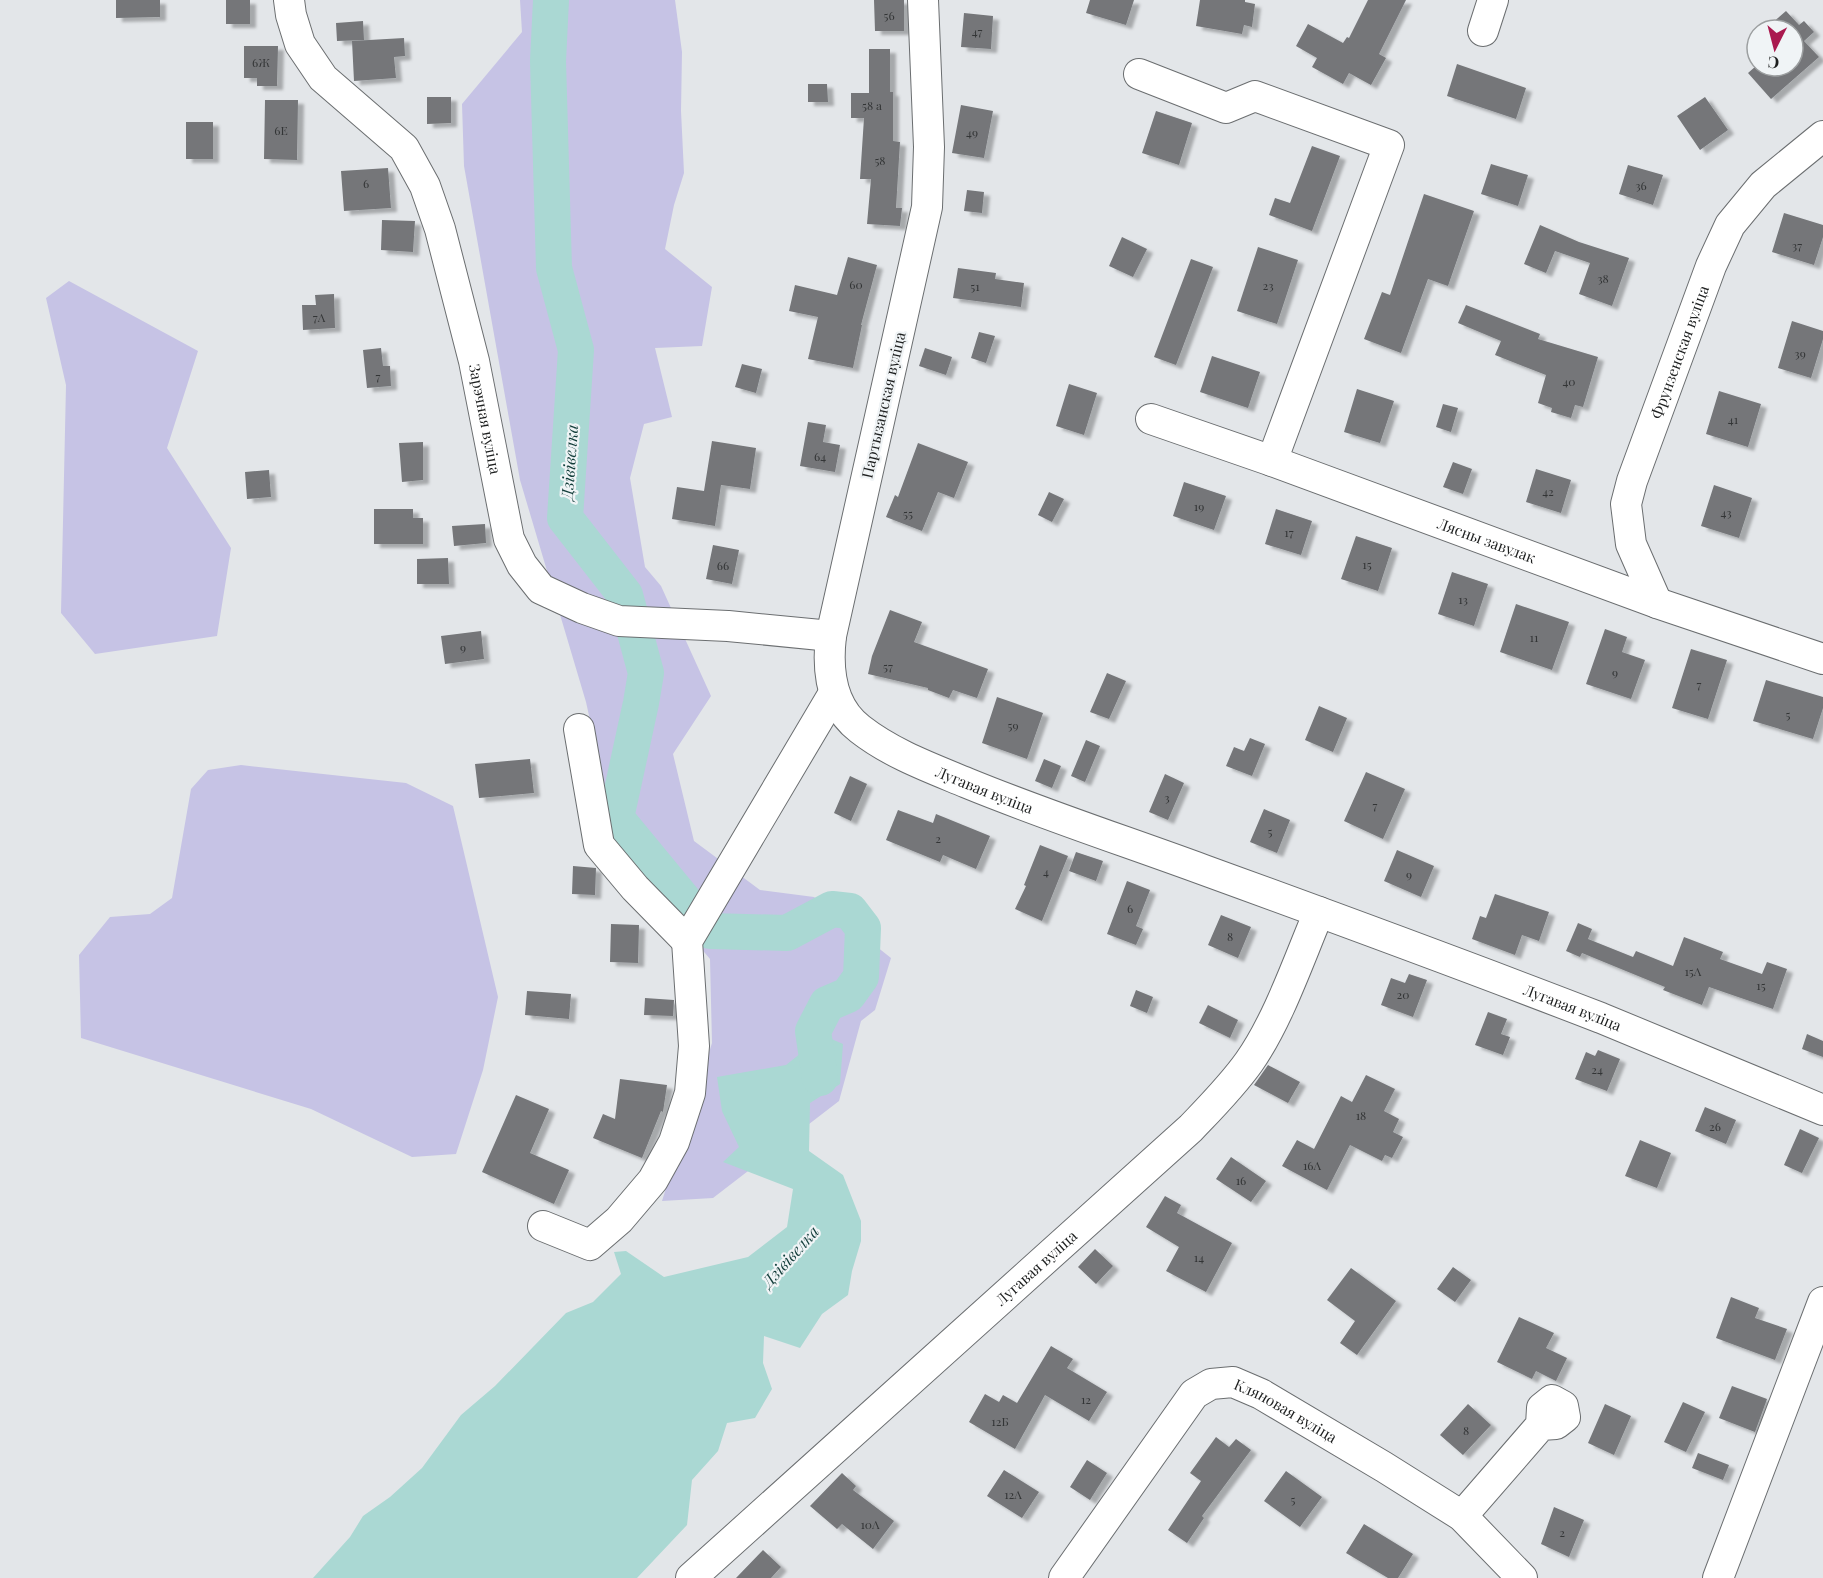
<svg xmlns="http://www.w3.org/2000/svg" width="1823" height="1578" font-family="'Playfair Display',serif">
	<defs>
		<filter id="shadow"><feDropShadow dx="6" dy="4" stdDeviation="1.5" flood-color="#0004"/></filter>
	</defs>
	<rect width="100%" height="100%" fill="#e3e6e9"/>
	<path fill="#c6c3e5" d="M520 0H675L682 52 681 111 684 173 674 205 665 249 712 287 702 346 655 348 672 417 644 424 630 478 645 567 661 586 711 696 673 754 694 841 760 890 814 897 891 958 875 1010 861 1021 839 1101 713 1198 662 1201 712 1043 710 959 619 851 586 702 520 480 464 166 462 104 522 32Z
		M69 281 198 351 167 448 231 548 217 636 95 654 61 613 66 385 46 298Z
		M241 765 406 783 453 806 498 997 483 1070 456 1154 412 1157 311 1109 81 1038 79 955 110 917 150 914 172 898 191 789 208 770Z"/>
	<path fill="#aad8d3" d="M813 1031 843 1044 840 1084 810 1103 809 1151 843 1175 861 1221V1241L852 1271 848 1295 822 1314 800 1348 764 1336 763 1363 772 1389 755 1418 727 1423 718 1451 692 1480 687 1525 637 1578H313L350 1537 363 1516 390 1497 422 1468 461 1415 495 1386 566 1313 593 1302 621 1274 614 1252 626 1251 664 1277 748 1257 787 1227 793 1189 723 1162 739 1147 722 1111 717 1077 786 1065 801 1053Z"/>
	<g fill="none" stroke-linecap="round" stroke-linejoin="round">
		<path stroke="#aad8d3" stroke-width="36" d="M551 0 548 61 554 268 576 350 565 518 625 595 646 673 641 703 616 818 691 909
			M704 925 710 931 787 933 832 909 850 911 863 928 861 977 848 995 827 1004 813 1031 820 1078"/>
	</g>
	<path fill="#747679" filter="url(#shadow)" d="M116 0H160V17L116 18Z
		M226 0H250V24H226Z
		M874 0H904V31H875Z
		M1090 0H1134L1126 25 1086 13Z
		M1200 0H1245V2L1255 4 1252 27 1244 25 1242 34 1196 26Z
		M1368 0H1406L1379 54 1386 58 1371 85 1349 73 1343 84 1312 67 1317 58 1296 46 1308 24 1343 43 1347 37 1349 38Z
		M1786 11 1799 25 1804 21 1814 32 1804 41 1819 57 1771 99 1748 73 1756 66H1793V30H1764Z
		M964 13 993 16 991 49 961 47Z
		M363 21 364 40 337 41 336 23Z
		M404 38 405 56 394 57 396 78 354 81 352 41Z
		M244 46H278L277 86H257V78H244Z
		M869 49H890V92H893V141L900 142 896 208H902L900 226 867 224 871 179H860L864 118H851V93H869Z
		M1457 64 1526 88 1516 119 1447 96Z
		M808 84H827L828 102H808Z
		M427 97H451V123L427 124Z
		M1705 97 1728 130 1700 150 1677 116Z
		M265 100H298L297 160 264 159Z
		M961 105 993 111 984 158 952 153Z
		M1156 111 1192 123 1179 165 1142 153Z
		M186 122H213V159H186Z
		M1312 146 1340 156 1312 231 1269 215 1275 198 1290 203Z
		M1491 164 1528 175 1518 206 1481 194Z
		M1628 165 1663 175 1653 205 1619 194Z
		M388 168 391 208 344 211 341 171Z
		M967 190 984 192 982 213 964 211Z
		M1424 194 1474 211 1448 286 1428 279 1401 353 1364 339 1382 292 1390 295Z
		M1784 213 1823 225V237L1814 265 1772 252Z
		M382 220 415 221 413 252 381 250Z
		M1540 225 1579 242 1629 258 1612 306 1579 294 1590 263 1555 251 1546 273 1524 264Z
		M1122 237 1147 249 1133 277 1109 266Z
		M1258 247 1298 260 1277 324 1237 311Z
		M848 257 877 265 861 325H862L853 368 808 359 818 317 789 311 795 285 837 295Z
		M1191 259 1213 267 1176 365 1154 357Z
		M958 268 996 273 995 279 1024 283 1021 307 953 298Z
		M334 294 335 328 303 330 302 305H316L315 295Z
		M1466 305 1540 334 1538 339 1598 357 1583 407 1575 405 1571 418 1551 412 1552 408 1538 403 1546 375 1495 355 1501 341 1458 323Z
		M1792 321 1823 331V339L1811 378 1778 368Z
		M979 332 995 336 986 363 971 358Z
		M381 348 383 366H390L391 386 367 388 363 350Z
		M925 348 952 357 946 375 919 366Z
		M1212 356 1260 372 1248 408 1200 392Z
		M742 364 762 369 756 393 735 387Z
		M1069 384 1097 393 1084 435 1056 426Z
		M1357 389 1394 401 1380 443 1344 432Z
		M1719 391 1761 404 1748 447 1706 434Z
		M1443 404 1458 408 1451 432 1436 427Z
		M808 422 826 425 823 442 840 445 835 472 800 466Z
		M712 441 756 448 750 489 721 485 715 526 672 519 677 487 704 491Z
		M423 442V480L402 482 399 443Z
		M918 443 968 462 954 498 938 492 922 531 886 517 895 495 898 497Z
		M1453 462 1472 469 1463 494 1443 487Z
		M1536 469 1571 480 1561 513 1526 502Z
		M269 470 271 497 247 499 245 472Z
		M1184 482 1226 496 1214 530 1173 516Z
		M1714 485 1752 498 1739 538 1701 526Z
		M1049 492 1064 499 1052 522 1038 515Z
		M374 509H413V518H423V544H374Z
		M1276 509 1312 521 1301 555 1265 544Z
		M485 524 486 543 454 546 452 526Z
		M1356 536 1392 548 1378 591 1341 579Z
		M713 545 739 550 732 584 706 579Z
		M448 558 449 584H417V559Z
		M1452 572 1488 584 1474 626 1438 614Z
		M1516 604 1569 622 1552 670 1500 652Z
		M890 610 922 622 914 642 988 669 977 698 953 690 949 698 928 690V688L868 674 872 656Z
		M1605 629 1627 637 1622 652 1645 660 1631 699 1586 684Z
		M481 631 484 659 445 664 441 636Z
		M1691 649 1727 660 1708 719 1672 708Z
		M1107 673 1126 681 1109 719 1090 712Z
		M1766 680 1823 697V708L1813 739 1753 721Z
		M997 697 1043 713 1027 759 982 743Z
		M1319 706 1347 718 1333 752 1305 740Z
		M1250 738 1265 744 1252 776 1226 766 1234 747 1244 751Z
		M1086 740 1100 746 1085 782 1071 776Z
		M530 759 534 793 479 798 475 764Z
		M1044 759 1061 766 1052 788 1035 781Z
		M1366 772 1405 789 1383 839 1344 821Z
		M1165 774 1184 783 1168 820 1149 812Z
		M850 776 867 784 851 821 834 813Z
		M1264 809 1290 820 1277 853 1250 842Z
		M898 810 933 823 936 814 990 836 976 869 943 855 940 862 886 840Z
		M1040 845 1068 856 1042 921 1015 909 1026 886 1024 885Z
		M1397 850 1434 866 1421 897 1384 881Z
		M1076 852 1103 861 1096 881 1069 871Z
		M573 866 596 868 595 895 572 894Z
		M1127 881 1150 890 1136 926 1143 929 1136 945 1107 934Z
		M1495 894 1549 912 1539 941 1522 935 1515 955 1472 939 1480 916 1486 918Z
		M1221 915 1251 927 1238 958 1208 945Z
		M1578 923 1592 929 1588 939 1633 957 1636 951 1673 966 1684 937 1723 952 1720 959 1762 974 1767 962 1787 969 1773 1009 1709 987 1702 1005 1663 990 1665 987 1582 953 1580 957 1566 951Z
		M611 924 639 925 638 963 610 962Z
		M1409 974 1427 980 1413 1017 1381 1005 1391 978 1405 983Z
		M1136 990 1153 997 1147 1013 1130 1006Z
		M527 991 571 994 569 1019 525 1015Z
		M645 998 674 1000 673 1016 644 1015Z
		M1208 1005 1238 1020 1230 1038 1199 1023Z
		M1488 1012 1507 1019 1501 1034 1510 1037 1503 1055 1475 1045Z
		M1807 1034 1823 1041V1057L1802 1049Z
		M1598 1050 1620 1059 1607 1091 1575 1079 1586 1052 1595 1056Z
		M1268 1065 1300 1082 1288 1103 1254 1085Z
		M1366 1075 1395 1089 1384 1111 1399 1119 1393 1132 1403 1137 1392 1158 1385 1155 1382 1161 1350 1145 1327 1190 1282 1166 1297 1140 1314 1149 1341 1096 1352 1102Z
		M620 1079 667 1085 663 1112 661 1111 642 1158 593 1138 603 1114 615 1119Z
		M516 1095 549 1109 530 1153 569 1170 554 1204 482 1172Z
		M1705 1107 1736 1120 1726 1144 1695 1131Z
		M1800 1129 1819 1138 1802 1173 1784 1165Z
		M1640 1140 1671 1153 1657 1188 1625 1176Z
		M1231 1157 1266 1181 1251 1202 1216 1179Z
		M1165 1196 1181 1205 1177 1213 1232 1243 1206 1292 1166 1271 1179 1247 1146 1227Z
		M1095 1249 1113 1266 1096 1284 1078 1267Z
		M1453 1267 1471 1280 1455 1302 1437 1289Z
		M1351 1268 1396 1301 1357 1355 1340 1343 1355 1321 1327 1300Z
		M1731 1297 1759 1308 1755 1318 1787 1329 1775 1360 1716 1338Z
		M1519 1317 1554 1333 1546 1348 1567 1358 1556 1381 1536 1371 1532 1379 1497 1362Z
		M1051 1346 1073 1359 1067 1368 1107 1392 1089 1421 1045 1395 1015 1449 969 1422 985 1394 999 1402 1003 1395 1017 1403Z
		M1732 1386 1767 1399 1755 1432 1719 1418Z
		M1683 1402 1705 1412 1686 1452 1664 1442Z
		M1468 1404 1491 1425 1463 1455 1440 1435Z
		M1605 1404 1631 1416 1614 1455 1588 1443Z
		M1216 1437 1229 1447 1236 1439 1251 1450 1202 1516 1204 1518 1187 1543 1168 1530 1201 1481 1190 1473Z
		M1698 1453 1729 1465 1723 1480 1692 1468Z
		M1087 1460 1107 1473 1090 1500 1070 1487Z
		M1004 1470 1039 1492 1022 1518 987 1496Z
		M1286 1471 1322 1497 1300 1527 1264 1501Z
		M842 1473 856 1486 853 1490 894 1521 873 1549 842 1524 837 1529 810 1506Z
		M1554 1507 1584 1520 1569 1557 1541 1544Z
		M1364 1524 1413 1554 1398 1578H1388L1346 1553Z
		M763 1550 781 1567 771 1578H736Z"/>
	<g fill="none" stroke-linecap="round" stroke-linejoin="round">
		<defs>
			<g id="minor">
				<path id="s1" d="M289 0 291 15 300 44 323 78 404 148 425 186 440 229 474 361 509 539 522 565 541 589 582 608 619 621 728 626 831 636"/>
				<path id="s2" d="M923 0 929 147 927 207 831 636C827 670 831 707 860 729 892 754 931 768 967 783 1045 815 1125 841 1204 870 1336 918 1469 967 1601 1018 1675 1048 1749 1079 1823 1110"/>
				<path d="M1483 31 1493 0"/>
				<path d="M1139 74 1226 108 1255 96 1389 145 1272 461"/>
				<path id="s3" d="M1151 419 1272 461 1657 603 1823 659"/>
				<path id="s4" d="M1657 603 1631 544 1626 504 1632 481 1711 266 1730 225 1763 185 1823 136"/>
				<path d="M579 729 599 845 635 888 687 941"/>
				<path d="M543 1226 590 1245 619 1220 653 1180 674 1142 690 1093 694 1046 687 941 834 693"/>
				<path d="M1462 1516 1541 1425 1556 1424 1565 1417 1563 1406 1552 1400 1542 1408 1541 1425"/>
				<path id="s5" d="M691 1578 1191 1128C1211 1107 1232 1086 1249 1062 1278 1021 1299 959 1319 912"/>
				<path id="s6" d="M1064 1578 1194 1394 1211 1384 1233 1382 1261 1394 1384 1467 1462 1516 1522 1578"/>
				<path d="M1718 1578 1823 1302"/>
			</g>
		</defs>
		<use href="#minor" stroke="#6b6e70" stroke-width="32"/>
		<use href="#minor" stroke="#fff" stroke-width="30"/>
	</g>
	<g text-anchor="middle" dominant-baseline="central" stroke-width="4.5" stroke-linejoin="round" paint-order="stroke">
		<g font-size="12" fill="#333536">
			<text x="889" y="15">56</text>
			<text x="977" y="31">47</text>
			<text x="261" y="62">6Ж</text>
			<text x="872" y="105">58 а</text>
			<text x="281" y="130">6Е</text>
			<text x="972" y="132">49</text>
			<text x="880" y="160">58</text>
			<text x="366" y="183">6</text>
			<text x="1641" y="185">36</text>
			<text x="1797" y="245">37</text>
			<text x="1603" y="278">38</text>
			<text x="856" y="284">60</text>
			<text x="1268" y="285">23</text>
			<text x="975" y="286">51</text>
			<text x="319" y="317">7А</text>
			<text x="1800" y="353">39</text>
			<text x="378" y="376">7</text>
			<text x="1569" y="381">40</text>
			<text x="1733" y="419">41</text>
			<text x="820" y="456">64</text>
			<text x="1548" y="491">42</text>
			<text x="1199" y="506">19</text>
			<text x="1726" y="512">43</text>
			<text x="908" y="513">55</text>
			<text x="1289" y="532">17</text>
			<text x="1367" y="564">15</text>
			<text x="723" y="565">66</text>
			<text x="1463" y="599">13</text>
			<text x="1534" y="637">11</text>
			<text x="463" y="647">9</text>
			<text x="888" y="666">57</text>
			<text x="1615" y="672">9</text>
			<text x="1699" y="684">7</text>
			<text x="1788" y="714">5</text>
			<text x="1013" y="725">59</text>
			<text x="1167" y="797">3</text>
			<text x="1375" y="805">7</text>
			<text x="1270" y="831">5</text>
			<text x="938" y="838">2</text>
			<text x="1046" y="871">4</text>
			<text x="1409" y="874">9</text>
			<text x="1130" y="908">6</text>
			<text x="1230" y="936">8</text>
			<text x="1693" y="971">15А</text>
			<text x="1761" y="985">15</text>
			<text x="1403" y="994">20</text>
			<text x="1597" y="1069">24</text>
			<text x="1361" y="1115">18</text>
			<text x="1715" y="1126">26</text>
			<text x="1312" y="1165">16А</text>
			<text x="1241" y="1180">16</text>
			<text x="1199" y="1257">14</text>
			<text x="1086" y="1399">12</text>
			<text x="1000" y="1421">12Б</text>
			<text x="1466" y="1430">8</text>
			<text x="1013" y="1494">12А</text>
			<text x="1293" y="1499">5</text>
			<text x="870" y="1524">10А</text>
			<text x="1562" y="1532">2</text>
		</g>
		<g font-size="15" fill="#1d1f1f" stroke="#f0f4f6">
			<text stroke="none"><textPath href="#s4" startOffset="266">Фрунзенская вуліца</textPath></text>
			<text transform="translate(883 405) rotate(-77)">Партызанская вуліца</text>
			<text stroke="none"><textPath href="#s1" startOffset="478">Зарэчная вуліца</textPath></text>
			<text stroke="none"><textPath href="#s3" startOffset="357">Лясны завулак</textPath></text>
			<text stroke="none"><textPath href="#s2" startOffset="888">Лугавая вуліца</textPath></text>
			<text stroke="none"><textPath href="#s2" startOffset="1515">Лугавая вуліца</textPath></text>
			<text stroke="none"><textPath href="#s5" startOffset="464">Лугавая вуліца</textPath></text>
			<text stroke="none"><textPath href="#s6" startOffset="327">Кляновая вуліца</textPath></text>
		</g>
		<g font-size="16" font-style="italic" fill="#123d3a" stroke="#f0f4f6">
			<text transform="translate(569 462) rotate(-86)">Дзівівелка</text>
			<text transform="translate(790 1256) rotate(-48)">Дзівівелка</text>
		</g>
	</g>
	<g transform="translate(1775 48) rotate(186)"><circle r="28" fill="#f0f4f6" stroke="#9c9fa0" stroke-width="1.5"/>
	<path d="M0-4.5L10 22L0 15L-10 22Z" fill="#aa194f"/>
	<text y="-9" font-size="16" font-weight="bold" text-anchor="middle" fill="#1d1f1f">С</text>
	</g>
</svg>
